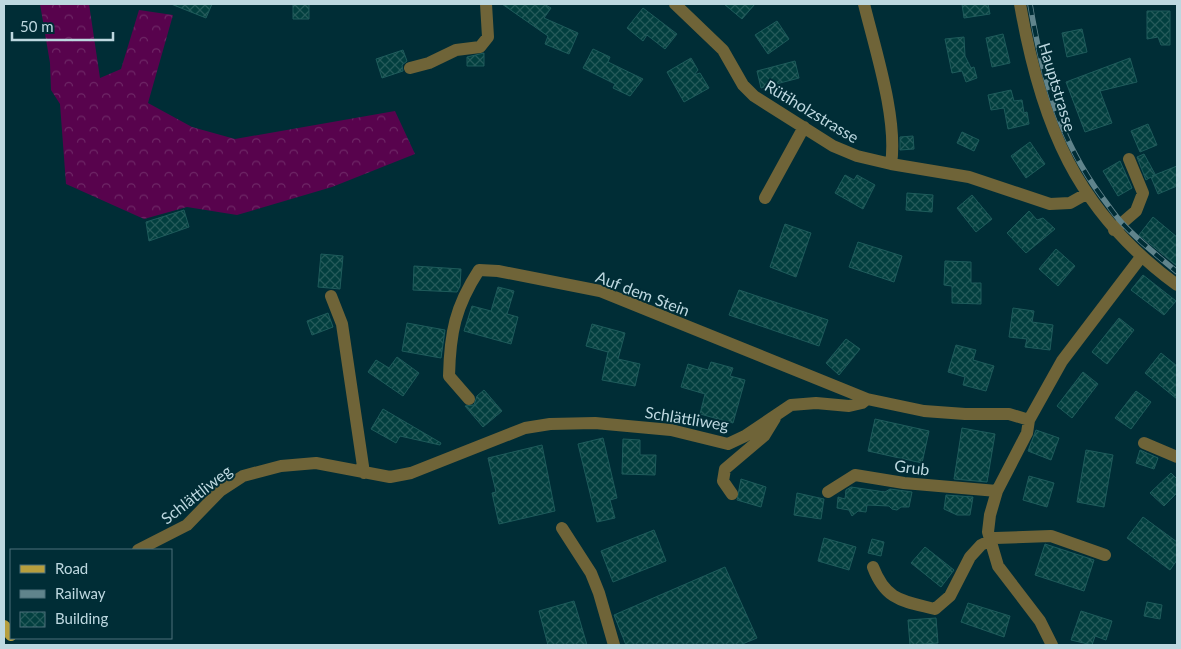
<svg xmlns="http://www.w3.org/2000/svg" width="1181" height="649" font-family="Lato,sans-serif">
	<defs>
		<pattern id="forest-crowns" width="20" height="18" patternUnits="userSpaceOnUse" patternTransform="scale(1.25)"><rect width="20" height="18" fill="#58034d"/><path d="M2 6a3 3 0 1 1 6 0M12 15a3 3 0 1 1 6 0" fill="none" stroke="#6e2766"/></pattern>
		<pattern id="building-cross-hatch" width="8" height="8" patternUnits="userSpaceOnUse" patternTransform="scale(1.25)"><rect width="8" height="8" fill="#023f3f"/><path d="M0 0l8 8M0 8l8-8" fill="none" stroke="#255a5a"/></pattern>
	</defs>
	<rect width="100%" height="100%" fill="#002d36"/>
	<path fill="url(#forest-crowns)" d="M40 4H89L100 78 121 69 139 10 173 15 148 103 192 127 235 139 395 111 415 154 332 187 237 215 187 207 144 219 66 184 60 104 51 90 50 63Z"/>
	<path fill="url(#building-cross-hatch)" stroke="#1e5b5b" d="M171 4H212L206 18Z
		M293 4H309V19H293Z
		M502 4H544L551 8 544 18 578 33 569 54 545 44 548 36Z
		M724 4H755L742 19Z
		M962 4H988L990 14 964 18Z
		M643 8 677 34 665 49 647 35 643 41 627 28Z
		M1147 11H1170V45H1161L1158 37 1147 39Z
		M777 21 789 39 768 54 755 35Z
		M1082 29 1087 52 1067 57 1062 33Z
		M1003 34 1010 63 992 67 986 38Z
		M964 37 965 56 971 68 974 67 977 78 966 82 962 71 952 73 945 39Z
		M593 49 610 57 608 62 643 79 630 96 613 88 615 84 583 68Z
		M403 50 407 61 402 65 403 71 382 78 376 59Z
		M484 53V66H467V57Z
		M691 58 698 70 694 75 700 73 709 88 684 102 667 72Z
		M1130 58 1137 82 1100 91 1112 123 1085 132 1066 82Z
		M795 61 799 78 761 88 757 71Z
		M1011 90 1014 101 1022 100 1024 113 1027 112 1029 124 1008 129 1004 108 991 110 988 95Z
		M1148 124 1157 145 1140 152 1131 131Z
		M962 132 979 140 974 151 957 143Z
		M913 136 914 149 900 150V137Z
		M1030 142 1045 164 1026 178 1011 156Z
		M1144 154 1155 174 1152 176 1177 166V186L1158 194 1151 177 1146 180 1137 157Z
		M1120 161 1132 188 1118 196 1103 171Z
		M845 175 854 180 857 175 875 185 863 209 835 193Z
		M907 193 933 195 932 212 906 210Z
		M972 195 992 219 976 232 957 208Z
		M184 210 189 227 149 241 146 222Z
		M1029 211 1037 220 1043 218 1055 229 1026 253 1007 233Z
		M1153 217 1177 237V266L1139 235Z
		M785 224 811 233 796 277 770 267Z
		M858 242 902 256 894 282 849 267Z
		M1056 249 1075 266 1058 286 1039 269Z
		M321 254 343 256 340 289 318 287Z
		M945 261 971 262V283H981V304L952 303V286L944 285Z
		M414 266 461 269 460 286 457 292 413 290Z
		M1143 275 1176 301 1164 315 1131 290Z
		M498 287 514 291 507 314 518 317 511 344 464 331 472 306 491 311Z
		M739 290 828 320 819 346 729 315Z
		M1013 308 1034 311 1032 322 1053 325 1050 350 1025 347 1027 339 1009 337Z
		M328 313 333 327 312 335 307 321Z
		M1119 318 1134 330 1107 364 1092 352Z
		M407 323 445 330 441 358 402 351Z
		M592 324 625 333 618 359 640 364 635 386 602 380 608 352 586 346Z
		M846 339 860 349 839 375 826 363Z
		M956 345 976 350 973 360 994 366 986 391 963 385 965 377 948 372Z
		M1161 353 1177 366V399L1145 373Z
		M397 357 419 373 403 396 368 372 376 360 389 368Z
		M711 362 733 368 730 376 745 380 733 423 700 414 705 394 681 387 688 364 708 370Z
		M1083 372 1098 384 1072 418 1057 406Z
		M484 390 502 411 483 427 465 406 474 405 477 396Z
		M1136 391 1151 402 1131 429 1115 418Z
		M383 409 441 443 440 445 400 436 396 443 371 429Z
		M875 419 929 431 922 463 868 451Z
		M962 428 995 434 987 482 954 479Z
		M1036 430 1059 438 1051 460 1028 451Z
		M603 438 617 498 610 500 615 518 597 522 578 444Z
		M623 439 640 440V455H656L655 475 622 474Z
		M542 445 555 511 499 524 492 493 496 492 488 458Z
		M1086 450 1113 455 1104 507 1077 502Z
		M1140 450 1158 458 1154 469 1136 463Z
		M1171 473 1177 479V493L1164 506 1150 493Z
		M1029 476 1054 483 1047 507 1023 500Z
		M741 479 766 487 761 507 737 500Z
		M851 487 885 492 890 489 912 492 909 507H901L897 510 892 509 889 506 867 505 866 512 858 511 852 516 849 510 837 508 838 497 845 499 846 490Z
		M797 493 824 499 821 519 794 515Z
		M946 495 973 497 970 515H957L944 509Z
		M1143 517 1177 542V560L1170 570 1127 538Z
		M654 530 666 561 613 582 601 551Z
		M824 538 856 547 849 570 818 561Z
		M872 539 884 542 881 556 868 553Z
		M1045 544 1094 560 1084 591 1035 575Z
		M925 547 954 570 941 587 911 563Z
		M725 567 757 638 740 645H626L614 615Z
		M574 601 587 645H548L539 611Z
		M1147 602 1162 605 1160 619 1144 616Z
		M968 603 1010 616 1004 637 961 622Z
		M1081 611 1112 621 1106 640 1095 636 1092 645 1071 640Z
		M936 618 938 643 910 645 908 620Z"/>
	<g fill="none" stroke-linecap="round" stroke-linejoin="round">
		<path stroke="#6f6438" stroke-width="12" d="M675 4 723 50 743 85 754 96 833 146 857 156 891 164 969 177 1050 204 1070 203 1086 194
			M864 4C875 49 898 119 891 164
			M1020 4C1041 124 1076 211 1177 285
			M410 68 429 63 456 50 480 47 488 37 486 4
			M765 198 804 127
			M1114 230 1136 211 1143 193 1129 159
			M331 296 342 324 364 473
			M469 399 449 376C450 333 455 307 479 270L498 271 600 291 867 399 924 411 965 414H1009L1029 420
			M1144 443 1177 457
			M828 492 855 475 904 483 997 491
			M732 494 723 481 725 469 764 436 775 418
			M562 528 591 573 599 593 614 645
			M138 550 187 525 220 491 243 476 281 466 316 463 390 477 411 473 525 428 550 424 595 423 671 430 728 444 745 436 791 405 816 403 849 406 862 403 867 399
			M873 567C886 601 903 601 935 609L950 596 970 557 981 545 995 538 1051 536 1105 555
			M1052 645 1040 621 998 566 988 532 990 515 997 491 1027 433 1029 420 1062 361 1141 257"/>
		<path stroke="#b79f3e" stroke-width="12" d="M4 626 11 635"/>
		<defs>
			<path id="rail" d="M1030 4C1042 75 1058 138 1102 197 1109 206 1115 216 1123 224 1140 242 1159 257 1177 272"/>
		</defs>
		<use href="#rail" stroke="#60848c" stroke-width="5.5"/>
		<use href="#rail" stroke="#002d36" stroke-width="4" stroke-dasharray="11" stroke-linecap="butt"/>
	</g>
	<g text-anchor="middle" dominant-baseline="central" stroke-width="4" stroke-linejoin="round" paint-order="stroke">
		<g font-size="16" fill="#bdd8e0" stroke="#002d36">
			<text transform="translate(1058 87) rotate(73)">Hauptstrasse</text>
			<text transform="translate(812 111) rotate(31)">Rütiholzstrasse</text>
			<text transform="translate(643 293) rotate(21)">Auf dem Stein</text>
			<text transform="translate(687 418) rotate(9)">Schlättliweg</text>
			<text transform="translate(912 467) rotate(7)">Grub</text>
			<text transform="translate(196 494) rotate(-38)">Schlättliweg</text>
		</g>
	</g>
	<rect width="1181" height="649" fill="none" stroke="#bdd8e0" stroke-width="10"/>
	<rect x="10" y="549" width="162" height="90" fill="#002d36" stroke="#4c717a"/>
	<rect x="20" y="565" width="25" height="8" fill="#b79f3e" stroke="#4c717a"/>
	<text x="55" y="574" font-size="15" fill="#bdd8e0">Road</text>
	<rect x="20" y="590" width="25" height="8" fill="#60848c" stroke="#4c717a"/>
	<text x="55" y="599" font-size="15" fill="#bdd8e0">Railway</text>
	<rect x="20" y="612" width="25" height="15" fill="url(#building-cross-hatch)" stroke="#4c717a"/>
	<text x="55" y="624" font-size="15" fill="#bdd8e0">Building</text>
	<path d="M12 32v8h101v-8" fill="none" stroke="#bdd8e0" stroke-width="2.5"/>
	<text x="20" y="32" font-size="15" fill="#bdd8e0" stroke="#002d36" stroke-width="4" paint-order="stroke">50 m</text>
</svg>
